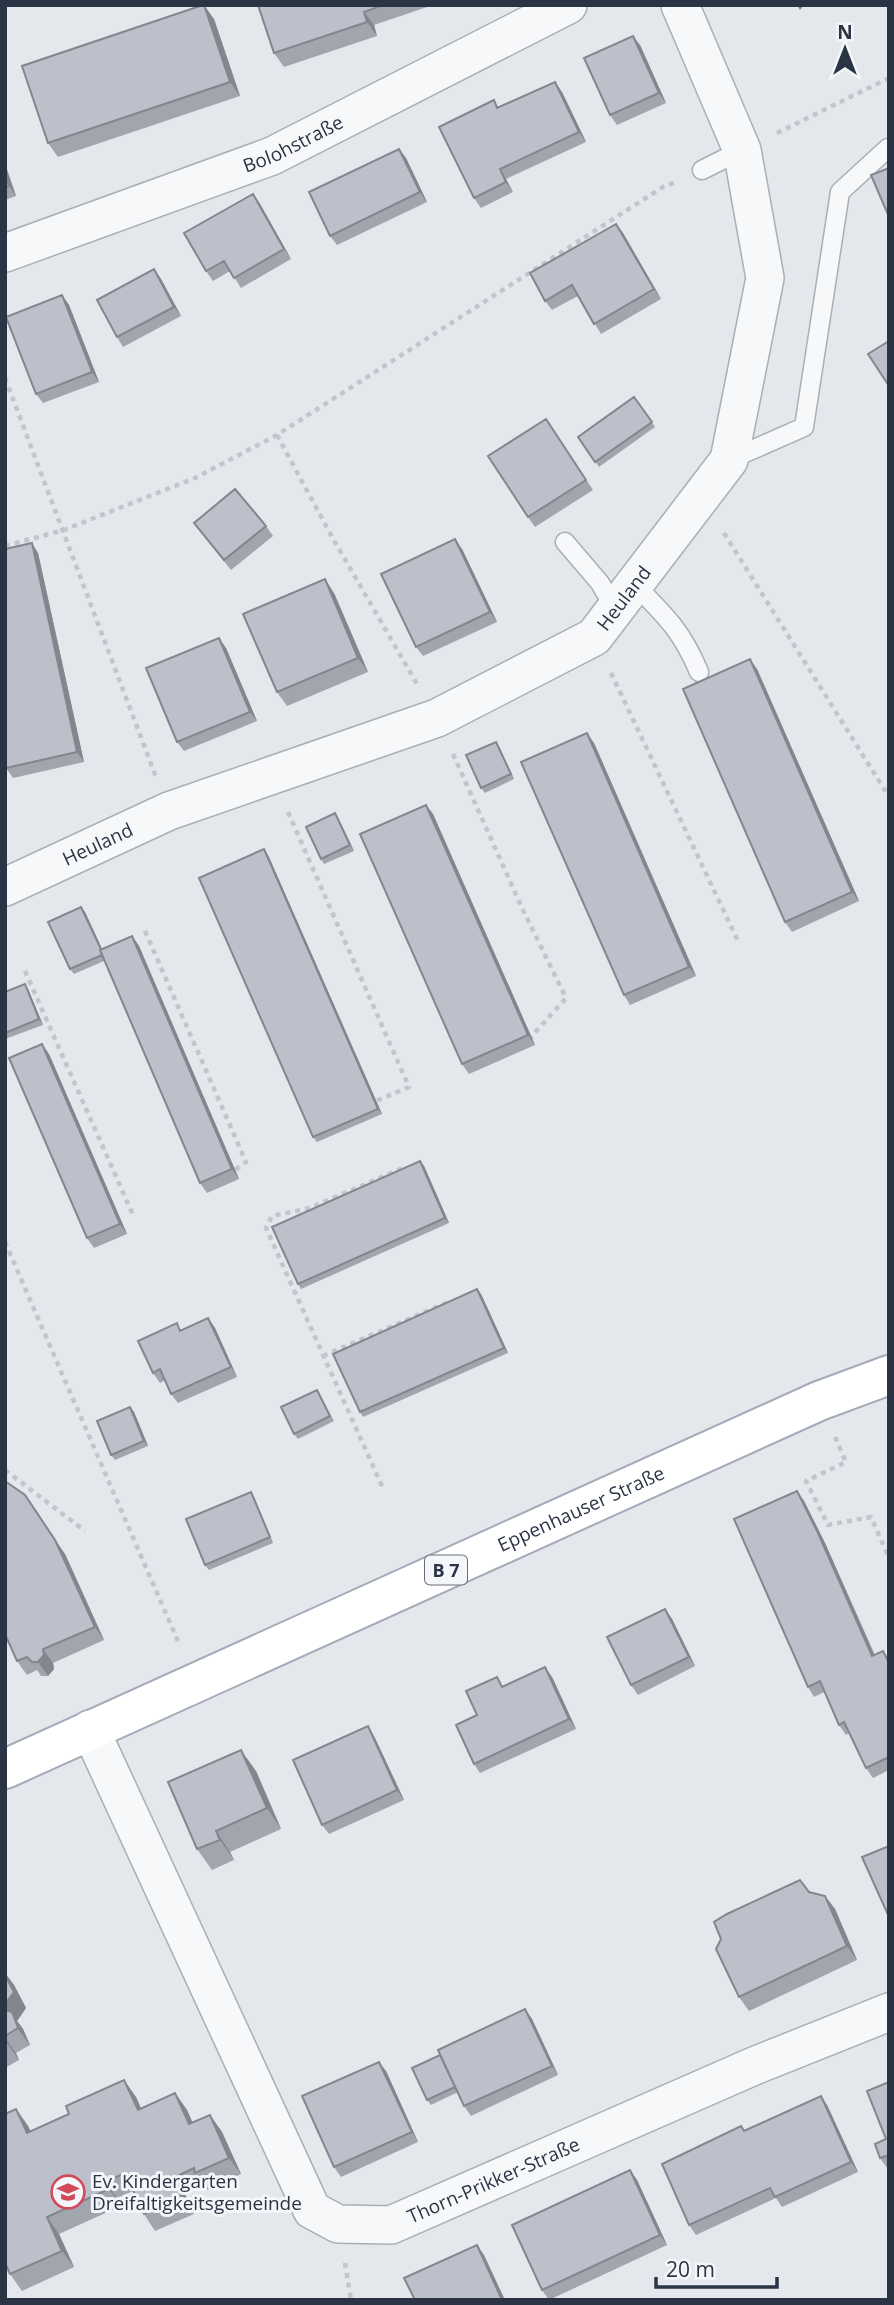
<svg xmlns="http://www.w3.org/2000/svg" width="894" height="2305" font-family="'Open Sans',sans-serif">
	<rect width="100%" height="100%" fill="#e4e7ec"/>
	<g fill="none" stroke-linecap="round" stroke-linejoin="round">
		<defs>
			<path id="service" d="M702 170 742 150
				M729 460 804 427 840 192 888 148
				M565 542 600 583 615 609
				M634 584C665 615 682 631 699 672"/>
			<g id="minor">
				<path id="s1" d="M5 253 272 156 568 5"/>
				<path id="s2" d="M5 887 169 811 437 718 594 637 729 460 765 278 742 150 680 5"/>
				<path id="s3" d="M90 1729 312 2210 338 2224 391 2225 754 2066 889 2012"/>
			</g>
			<g id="primary">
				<path id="s4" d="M5 1769 819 1401 889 1375"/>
			</g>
		</defs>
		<use href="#service" stroke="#a9aeb7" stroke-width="21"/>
		<use href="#minor" stroke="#a9aeb7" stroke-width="40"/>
		<use href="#primary" stroke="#a3abb8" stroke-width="42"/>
		<path stroke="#c2c5cb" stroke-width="4.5" stroke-dasharray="5 5" stroke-linecap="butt" d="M777 133 889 78
			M5 378 156 777
			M277 435 332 537 417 684
			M724 533 889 797
			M5 546 64 530 195 478 277 435 663 187 678 181
			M611 673 738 941
			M453 754 522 908 566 998 531 1037
			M288 812 409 1087 376 1101
			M145 931 246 1162 235 1170
			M25 971 133 1215
			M5 1242 180 1646
			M323 1356 448 1302
			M835 1437 846 1462 806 1481 828 1525 871 1517 889 1558
			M5 1470 85 1531
			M382 1486 266 1228 272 1216 310 1208 405 1167
			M345 2263 351 2300"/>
		<use href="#service" stroke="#f7f8fa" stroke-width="18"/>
		<use href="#minor" stroke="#f7f8fa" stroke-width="37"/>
		<use href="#primary" stroke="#fff" stroke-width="38"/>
	</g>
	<path fill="#a1a5ae" d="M258 5H433L374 25 377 36 284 67 274 53Z
		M214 19 240 96 58 157 48 143Z
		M640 45 666 103 617 125 610 115Z
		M562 92 586 142 506 179 513 192 481 208 474 198 494 100 499 108Z
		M399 149 406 158 427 202 337 245 330 236Z
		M5 164 16 196 5 200Z
		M253 194 260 204 291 259 241 288 230 271 213 281 206 271Z
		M616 224 623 233 661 299 601 334 578 296 552 310 545 301Z
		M154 269 161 279 181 316 123 347 117 337Z
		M62 295 69 305 99 382 43 403 36 394Z
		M634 397 655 427 599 467 578 437Z
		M546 419 593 490 535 527 528 517Z
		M194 523 266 526 273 536 231 570Z
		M462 549 497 622 423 656 416 647Z
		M38 553 84 762 13 778 6 768Z
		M334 593 368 672 287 706 277 692Z
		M226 648 257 721 184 751 177 742Z
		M757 669 859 901 792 932 785 922Z
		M594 743 696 976 630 1005 624 995Z
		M499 747 514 779 485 793 481 788Z
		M426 805 433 814 535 1045 469 1074 462 1064Z
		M338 818 354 851 324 864 321 859Z
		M268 855 382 1114 317 1142 313 1137Z
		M85 912 102 949 132 936 139 946 239 1179 207 1193 200 1183 104 961 74 974 70 969Z
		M25 984 28 989 43 1025 5 1039V992Z
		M49 1054 127 1234 94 1248 87 1238Z
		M420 1161 424 1166 449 1223 301 1289 298 1284Z
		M481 1294 508 1353 363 1417 360 1412Z
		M208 1318 215 1328 237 1377 178 1403 171 1394 165 1380 160 1383 153 1373 182 1330Z
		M317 1390 334 1421 298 1439 294 1434Z
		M130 1407 134 1412 148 1446 115 1460 111 1455Z
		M797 1491 804 1501 825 1543 875 1655 883 1651 889 1659V1770L873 1778 866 1768 849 1733 846 1735 839 1725 824 1692 814 1697 808 1687Z
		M251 1492 254 1497 273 1543 209 1570 205 1565Z
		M65 1554 104 1640 53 1663 54 1669 48 1676H41L37 1670 27 1675 17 1661Z
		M665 1609 672 1619 695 1666 638 1695 631 1685Z
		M552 1677 576 1729 480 1773 474 1764 477 1715 504 1686Z
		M374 1736 404 1800 329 1834 322 1825Z
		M256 1771 281 1829 230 1852 234 1860 212 1870 197 1849Z
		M809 1892 825 1896 835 1909 857 1960 749 2011 739 1997 721 1939Z
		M5 1973 14 1985 26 2008 17 2021 23 2029 30 2045 16 2053 19 2060 5 2068Z
		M525 2009 532 2019 558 2075 471 2116 464 2106 458 2092 431 2105 427 2100 440 2055Z
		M386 2071 418 2142 341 2177 334 2167Z
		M889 2082V2167L887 2168 880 2158 886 2139Z
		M175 2093 187 2110 192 2123 210 2115 222 2132 241 2174 207 2190 204 2186 185 2194 194 2214 155 2231 144 2214 133 2191 117 2198 121 2206 59 2234 74 2267 22 2291 10 2274 16 2109 28 2126 31 2132 136 2097 141 2108Z
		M827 2105 858 2172 782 2207 776 2198 696 2235 689 2225 744 2131Z
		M630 2170 637 2180 667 2245 549 2300 542 2290Z"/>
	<path fill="#83868d" d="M204 5 214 19 240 96 230 82Z
		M797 5H804L800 10Z
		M364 12 374 25 377 36 367 22Z
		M633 36 640 45 666 103 659 93Z
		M555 82 562 92 586 142 579 132Z
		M399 149 406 158 427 202 420 192Z
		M5 164 16 196 9 186 5 174Z
		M500 169 506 179 513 192 506 182Z
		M253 194 260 204 291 259 284 249Z
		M616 224 623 233 661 299 654 289Z
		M154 269 161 279 181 316 174 307Z
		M62 295 69 305 99 382 92 372Z
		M455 539 462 549 497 622 490 612Z
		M32 543 38 553 84 762 77 752Z
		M325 579 334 593 368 672 358 658Z
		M219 638 226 648 257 721 250 712Z
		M750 659 757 669 859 901 852 892Z
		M587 733 594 743 696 976 689 967Z
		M496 742 499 747 514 779 511 774Z
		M426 805 433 814 535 1045 528 1035Z
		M335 813 338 818 354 851 350 845Z
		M264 849 268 855 382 1114 378 1109Z
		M81 907 85 912 107 960 103 954Z
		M132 936 139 946 239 1179 232 1169Z
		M25 984 28 989 43 1025 39 1019Z
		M42 1044 49 1054 127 1234 120 1224Z
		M420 1161 424 1166 449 1223 445 1218Z
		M477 1289 481 1294 508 1353 504 1348Z
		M208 1318 215 1328 237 1377 231 1367Z
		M130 1407 134 1412 148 1446 144 1441Z
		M797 1491 804 1501 825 1543 879 1666 872 1656Z
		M251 1492 254 1497 273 1543 270 1537Z
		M25 1495 65 1554 104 1640 95 1627Z
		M665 1609 672 1619 695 1666 689 1657Z
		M43 1649 53 1663 54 1669 48 1676 38 1662Z
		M545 1667 552 1677 576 1729 569 1719Z
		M368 1726 374 1736 404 1800 397 1790Z
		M241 1750 256 1771 281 1829 267 1808Z
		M216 1831 230 1852 234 1860 220 1840Z
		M825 1896 835 1909 857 1960 847 1946Z
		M5 1973 14 1985 26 2008 17 2021 23 2029 30 2045 5 2012Z
		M525 2009 532 2019 558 2075 552 2066Z
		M5 2038 16 2053 19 2060 7 2043Z
		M379 2062 386 2071 418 2142 412 2132Z
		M124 2080 136 2097 149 2127 138 2110Z
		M175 2093 187 2110 201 2141 189 2124Z
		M821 2096 827 2105 858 2172 851 2162Z
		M16 2109 28 2126 39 2150 27 2133Z
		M210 2115 222 2132 241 2174 229 2158Z
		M630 2170 637 2180 667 2245 660 2235Z
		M173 2178 185 2194 194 2214 182 2197Z
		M105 2182 117 2198 121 2206 109 2189Z
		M47 2217 59 2234 74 2267 62 2251Z
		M477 2245 484 2255 505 2300H502Z"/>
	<path fill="#bbc0ca" stroke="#83868d" stroke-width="2" d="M203 5H204L230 82 48 143 22 66Z
		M258 5H383L364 12 367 22 274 53Z
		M633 36 659 93 610 115 584 58Z
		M555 82 579 132 500 169 506 182 474 198 439 127 494 100 497 108Z
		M399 149 420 192 330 236 309 192Z
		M889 168V217L871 175Z
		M5 174 9 186 5 188Z
		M253 194 284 249 234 278 224 261 206 271 184 233Z
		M616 224 654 289 594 324 572 285 545 301 530 273Z
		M154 269 174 307 117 337 97 300Z
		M62 295 92 372 36 394 6 317Z
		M889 341V386L868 354Z
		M634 397 652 422 595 462 578 437Z
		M546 419 586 480 528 517 488 456Z
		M235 489 266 526 224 560 194 523Z
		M455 539 490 612 416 647 381 574Z
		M32 543 77 752 6 768 5 549Z
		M325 579 358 658 277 692 243 614Z
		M219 638 250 712 177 742 146 668Z
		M750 659 852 892 785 922 683 689Z
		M587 733 689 967 624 995 521 762Z
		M496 742 511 774 481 788 466 755Z
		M426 805 528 1035 462 1064 360 834Z
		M335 813 350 845 321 859 306 827Z
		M264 849 378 1109 313 1137 199 878Z
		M81 907 101 949 100 950 102 955 70 969 48 922Z
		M132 936 232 1169 200 1183 100 950Z
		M25 984 39 1019 5 1033V992Z
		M42 1044 120 1224 87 1238 9 1058Z
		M420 1161 445 1218 298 1284 272 1227Z
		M477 1289 504 1348 360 1412 333 1354Z
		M208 1318 231 1367 171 1394 160 1369 153 1373 138 1341 177 1323 180 1331Z
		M317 1390 330 1416 294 1434 281 1407Z
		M130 1407 144 1441 111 1455 97 1421Z
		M5 1481 25 1495 55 1540 95 1627 43 1649 44 1655 38 1662H32L27 1657 17 1661 5 1634Z
		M797 1491 818 1533 872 1656 883 1651 889 1663V1757L866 1768 844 1722 839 1725 820 1681 808 1687 734 1519Z
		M251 1492 270 1537 205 1565 186 1519Z
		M665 1609 689 1657 631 1685 607 1637Z
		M545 1667 569 1719 474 1764 456 1725 477 1715 466 1691 497 1677 502 1687Z
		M368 1726 397 1790 322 1825 293 1760Z
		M241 1750 267 1808 216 1831 220 1840 197 1849 168 1782Z
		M889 1846V1917L862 1857Z
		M800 1880 809 1892 825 1896 847 1946 739 1997 716 1949 721 1939 714 1922 727 1914Z
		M5 1975 14 1992 5 2004Z
		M525 2009 552 2066 464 2106 438 2050Z
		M5 2010 12 2012 18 2028 5 2036Z
		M440 2055 455 2087 427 2100 412 2068Z
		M379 2062 412 2132 334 2167 302 2096Z
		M124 2080 138 2110 175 2093 189 2124 210 2115 229 2158 195 2173 194 2168 173 2178 182 2197 144 2214 125 2173 105 2182 109 2189 47 2217 62 2251 10 2274 5 2263V2114L16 2109 27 2133 69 2114 66 2106Z
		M889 2082V2155L880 2158 875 2144 886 2139 867 2091Z
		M821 2096 851 2162 775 2197 770 2188 689 2225 662 2164 741 2126 744 2131Z
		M630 2170 660 2235 542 2290 512 2225Z
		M477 2245 502 2300H415L404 2278Z"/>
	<defs>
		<symbol id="school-ring" viewBox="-11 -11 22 22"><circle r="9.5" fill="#f4f6f9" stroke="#d1495b" stroke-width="1.5"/><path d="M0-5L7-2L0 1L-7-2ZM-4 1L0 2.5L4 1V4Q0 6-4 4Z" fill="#d1495b"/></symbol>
	</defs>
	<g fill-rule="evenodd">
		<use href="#school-ring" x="49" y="2173" width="38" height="38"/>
	</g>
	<g text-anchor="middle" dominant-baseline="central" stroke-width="6" stroke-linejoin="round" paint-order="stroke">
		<rect fill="#f4f6f9" stroke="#676e7b" stroke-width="2" x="425" y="1555.5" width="42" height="29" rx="5"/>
		<g font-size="18" font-weight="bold" fill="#2b3445">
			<text x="446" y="1570">B 7</text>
		</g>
		<g font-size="19" fill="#2b3445" stroke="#f4f6f9">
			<text stroke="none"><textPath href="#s1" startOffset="308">Bolohstraße</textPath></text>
			<text stroke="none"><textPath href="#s2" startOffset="690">Heuland</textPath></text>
			<text stroke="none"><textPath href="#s2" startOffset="102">Heuland</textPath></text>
			<text stroke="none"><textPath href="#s4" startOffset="632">Eppenhauser Straße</textPath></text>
			<text stroke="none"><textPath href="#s3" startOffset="724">Thorn-Prikker-Straße</textPath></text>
		</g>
		<g font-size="19" fill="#2b3445" stroke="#f4f6f9" text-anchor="start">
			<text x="92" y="2181">Ev. Kindergarten<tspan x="92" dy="22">Dreifaltigkeitsgemeinde</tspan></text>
		</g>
	</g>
	<rect width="894" height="2305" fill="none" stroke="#2b3445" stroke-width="14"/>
	<g transform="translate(845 49)" stroke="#f4f6f9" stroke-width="5" paint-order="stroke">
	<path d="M0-5L12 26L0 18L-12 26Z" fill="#2b3445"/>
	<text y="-10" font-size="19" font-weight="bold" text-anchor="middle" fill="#2b3445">N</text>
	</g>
	<path d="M656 2277v10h121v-10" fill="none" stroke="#2b3445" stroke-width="3.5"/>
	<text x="666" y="2277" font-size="21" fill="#2b3445" stroke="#f4f6f9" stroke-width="5" paint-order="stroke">20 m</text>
</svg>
